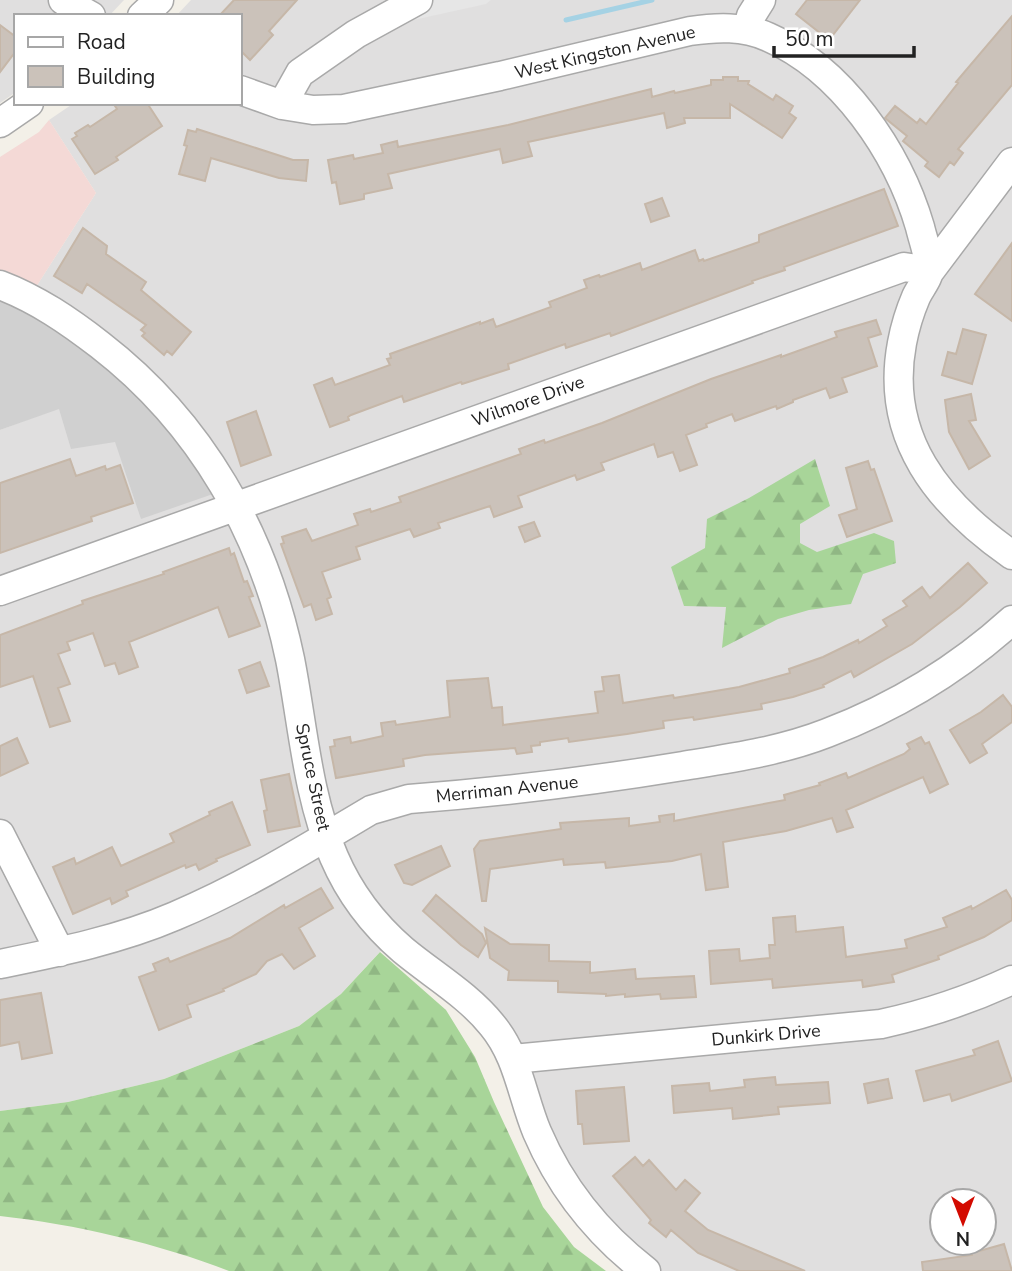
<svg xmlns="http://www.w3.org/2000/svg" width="1012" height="1271" font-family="'Nunito Sans',sans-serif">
	<defs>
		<pattern id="forest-firs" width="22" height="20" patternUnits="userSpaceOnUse" patternTransform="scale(1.75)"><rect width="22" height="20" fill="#a8d599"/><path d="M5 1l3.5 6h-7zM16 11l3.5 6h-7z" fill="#90b784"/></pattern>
	</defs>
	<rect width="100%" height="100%" fill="#f3f0e8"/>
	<path fill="#e0dfdf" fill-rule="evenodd" d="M0 0H124L109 16H16V92L0 103Z
		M191 0H1012V1271H634L613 1252 504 1053 389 942 341 994 299 1026 164 1079 68 1102 0 1111V430L59 408 213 494 36 287 96 193 49 120 74 103H240V16H176ZM942 1201H984V1243H942Z"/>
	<path fill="#f4d9d6" d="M49 120 96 193 36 287 0 299V157L39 132Z"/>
	<path fill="#d0d0d0" d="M0 299 46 324 83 348 128 386 186 449 213 494 141 519 115 442 71 449 59 409 0 430Z"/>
	<path fill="url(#forest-firs)" d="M815 459 830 506 800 524V543L817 552 874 533 894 541 896 563 863 574 851 604 809 610 778 619 722 648 726 607 684 606 671 567 705 548 707 519 749 498Z
		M380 952 446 1010 475 1057 494 1102 543 1207 574 1247 606 1271H229C160 1244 74 1224 0 1216V1111L68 1102 164 1079 299 1026 341 994Z"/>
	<path fill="#e6e6e6" d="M390 0H491L486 4 386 26Z"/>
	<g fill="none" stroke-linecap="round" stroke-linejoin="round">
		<path stroke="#a5d2e4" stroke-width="5" d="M566 20 652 0"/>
	</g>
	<path fill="#cbc2ba" stroke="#c6b7a8" stroke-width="2" d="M234 0H297L269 31 273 35 250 60 240 50V16H219Z
		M807 0H860L829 40 796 14Z
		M1012 16V85L958 149 963 153 954 165 950 162 939 177 925 166 928 162 903 141 907 136 885 118 895 106 917 123 920 119 926 124 958 83 956 82Z
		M0 25 16 37V51L0 72Z
		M723 77H738V81H749L748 84 773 100 776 95 793 106 789 113 796 118 782 138 730 104V118H684L685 123 667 128 664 113 528 142 532 156 503 163 500 149 388 174 392 188 364 194V199L340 204 336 182 332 183 328 160 353 155 354 159 383 153 381 145 397 141 398 147 508 125 651 89 652 97 674 91 675 93 711 85V80H723Z
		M113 103H147L162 126 116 157 118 160 95 174 72 139 77 136 75 133 88 125 90 127 117 109Z
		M197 129 293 160H308L306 181 279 178 211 158 205 181 179 174 187 146 184 145 188 130 196 132Z
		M884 189 898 226 784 267 785 270 752 281 753 283 611 336 610 333 566 348 565 344 508 364 509 369 462 384 461 382 404 402 402 396 351 415 348 417 349 420 330 427 314 385 332 378 335 385 390 365 387 359 391 358 390 354 480 322V324L493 319 496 327 551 307 549 302 587 288 584 280 599 275 600 277 640 263 642 270 695 250 699 261 703 259 704 261 759 242V235Z
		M662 198 669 216 651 222 645 204Z
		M83 228 107 246 106 254 146 282 141 290 191 332 172 355 167 351 164 355 142 336 145 333 141 330 146 325 87 284 82 293 54 276Z
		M1012 243V321L975 294Z
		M876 320 881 334 868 338 877 366 842 378 847 392 830 398 826 388 793 400V402L777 409 776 406 735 421 732 414 706 424 707 427 686 435 697 465 680 471 673 452 658 457 654 444 601 463 604 470 577 480 575 475 518 496 522 507 494 517 490 506 438 523 440 528 414 537 410 529 356 547 360 559 322 572 331 597 327 599 332 614 316 620 311 604 304 607 281 544 284 543 282 537 306 529 312 541 358 525 354 514 370 509 371 512 401 502 399 497 521 454 519 449 544 440 545 443 602 423 711 379 781 355V357L837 337 835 332Z
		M963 329 986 335 972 384 942 375 948 352 956 354Z
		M971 394 976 420 969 421 990 456 969 469 949 432 945 400Z
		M256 411 271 455 241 466 227 422Z
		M70 459 76 476 105 466 106 470 120 465 133 503 91 517 92 521 0 553V483Z
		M868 461 871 470 874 469 892 521 847 537 839 515 857 509 846 468Z
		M534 522 540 536 525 542 519 527Z
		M229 548 231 555 234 553 244 582 247 581 253 596 249 597 260 626 229 637 218 607 129 642 138 667 119 674 115 663 105 666 93 633 67 642 70 650 58 654 70 684 58 688 70 721 50 727 33 676 0 687V635L83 604 82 601 164 574 163 572Z
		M968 563 987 583 960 607 912 644 854 677 851 671 823 685 824 687 793 697 761 704 762 709 694 720 693 717 663 721 664 728 627 734 569 742 568 738 540 742V745L531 746 532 752 517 754 515 748 425 755 403 759 404 766 336 778 330 747 335 746 334 740 350 737 351 743 383 736 381 723 395 721 396 725 450 717 447 681 488 678 492 708 502 707 503 725 598 713 595 692 604 691 602 677 619 675 623 703 673 695 674 698 739 687 790 673 789 669 823 657 858 640 859 643 887 626 883 620 907 606 903 601 922 587 930 598Z
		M260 662 269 686 247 693 239 670Z
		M1003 695 1012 707V722L982 744 987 753 970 763 950 730 981 712Z
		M921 737 925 744 929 742 948 784 930 793 923 777 858 805 846 810 853 827 837 832 832 818 786 831 723 842 728 887 706 890 701 854 672 861 606 868 605 862 564 865 563 859 490 869 486 901H482L474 849 480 841 561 829 560 823 629 818V826L660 822 659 816 674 814V821L785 800 784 795 820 785 819 783 846 773 848 778 904 754 910 749 907 744Z
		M17 738 28 763 0 776V746Z
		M289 774 300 826 268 832 264 811 267 810 261 780Z
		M232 802 250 845 216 859 217 861 199 870 196 864 186 868 185 865 126 891 128 896 112 904 110 898 73 914 53 867 74 858 76 864 112 847 121 866 174 842 170 834 210 815 209 812Z
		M441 846 450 866 412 885 404 883 395 865Z
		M321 888 333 908 299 928 315 956 294 969 282 954 267 961 256 974 223 989 224 991 187 1005 191 1017 159 1030 139 977 156 971 153 964 168 958 170 962 230 938 284 905 285 908Z
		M1006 890 1012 900V920L984 937 938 956 939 959 892 975 894 982 863 987 862 980 773 988 772 979 711 984 709 951 739 949 740 961 770 958 769 945H775L773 918 795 916 796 932 843 927 846 957 907 948 905 940 947 927 943 918 971 906 972 909Z
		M436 895 482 934 486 943 478 957 461 945 423 911Z
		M485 928 510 944 549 945V961L590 962V973L635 969 636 979 694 976 696 997 661 999 660 994 625 997V994L606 996V994L558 992V981L508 980 509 971 490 958Z
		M41 993 52 1053 22 1059 19 1042 0 1046V1000Z
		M998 1041 1012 1081 952 1101 950 1094 924 1101 916 1071 975 1055 973 1050Z
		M775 1077 776 1085 828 1082 830 1103 778 1107 779 1114 733 1119 732 1108 674 1113 672 1086 709 1083 710 1091 745 1087 744 1080Z
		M888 1079 892 1098 868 1103 864 1084Z
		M624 1087 629 1141 584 1144 582 1124H578L576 1091Z
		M635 1157 643 1166 649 1160 676 1190 685 1180 700 1193 685 1211 708 1230 805 1271H739L698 1253 671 1230 666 1237 649 1223 651 1220 613 1176Z
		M1004 1244 1012 1271H923L922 1262 972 1255V1253Z"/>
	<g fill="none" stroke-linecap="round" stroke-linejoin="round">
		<defs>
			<path id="minor" d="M63 0 91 16
				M142 16 159 0
				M747 30 751 16 761 0
				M240 90 282 105 313 110 344 109 500 76 690 31C717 27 743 26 768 37 842 69 898 152 920 227 923 240 929 255 929 268 930 277 920 288 916 297 910 311 905 327 902 343 884 438 939 504 1012 555
				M282 105 300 73 356 34 418 0
				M0 123 29 103
				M0 285C37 299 69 321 100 345 201 423 264 534 290 659 303 725 307 795 334 857 349 892 374 925 403 950 433 975 468 995 492 1025 518 1056 522 1096 537 1132 561 1188 598 1234 646 1271
				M0 591 904 267 930 271 1012 162
				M0 834 60 952
				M0 964C59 952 119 940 175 916 244 887 307 848 371 810L409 799C500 792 592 781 683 766 732 758 781 751 827 733 895 707 958 669 1012 620
				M513 1059 881 1024C927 1014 969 1000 1012 980"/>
		</defs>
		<use href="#minor" stroke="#a9a9a9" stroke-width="31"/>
		<use href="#minor" stroke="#fff" stroke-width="28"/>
	</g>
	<g text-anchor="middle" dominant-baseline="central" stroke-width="5" stroke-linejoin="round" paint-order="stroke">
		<g font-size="18" fill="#222" stroke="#fff">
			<text transform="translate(605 52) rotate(-13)">West Kingston Avenue</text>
			<text transform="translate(528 401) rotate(-20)">Wilmore Drive</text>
			<text transform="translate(313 777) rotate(78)">Spruce Street</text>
			<text transform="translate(507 789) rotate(-6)">Merriman Avenue</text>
			<text transform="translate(766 1035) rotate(-5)">Dunkirk Drive</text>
		</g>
	</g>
	<rect x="14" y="14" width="228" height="91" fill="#ffffff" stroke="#a7a7a7" stroke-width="2"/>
	<rect x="28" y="37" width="35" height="10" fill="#ffffff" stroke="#a7a7a7" stroke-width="2"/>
	<text x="77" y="49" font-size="21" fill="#222222">Road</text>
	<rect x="28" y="66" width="35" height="21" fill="#cbc2ba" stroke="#a7a7a7" stroke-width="2"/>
	<text x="77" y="84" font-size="21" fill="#222222">Building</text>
	<g transform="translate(963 1222) rotate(180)"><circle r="33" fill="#ffffff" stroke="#a7a7a7" stroke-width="2"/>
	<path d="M0-5L12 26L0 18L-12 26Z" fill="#d30a00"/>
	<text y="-10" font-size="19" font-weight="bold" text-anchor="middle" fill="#222222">N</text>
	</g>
	<path d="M774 46v10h140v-10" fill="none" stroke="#222222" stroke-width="3.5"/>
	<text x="785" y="46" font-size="21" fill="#222222" stroke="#ffffff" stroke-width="5" paint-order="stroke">50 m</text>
</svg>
